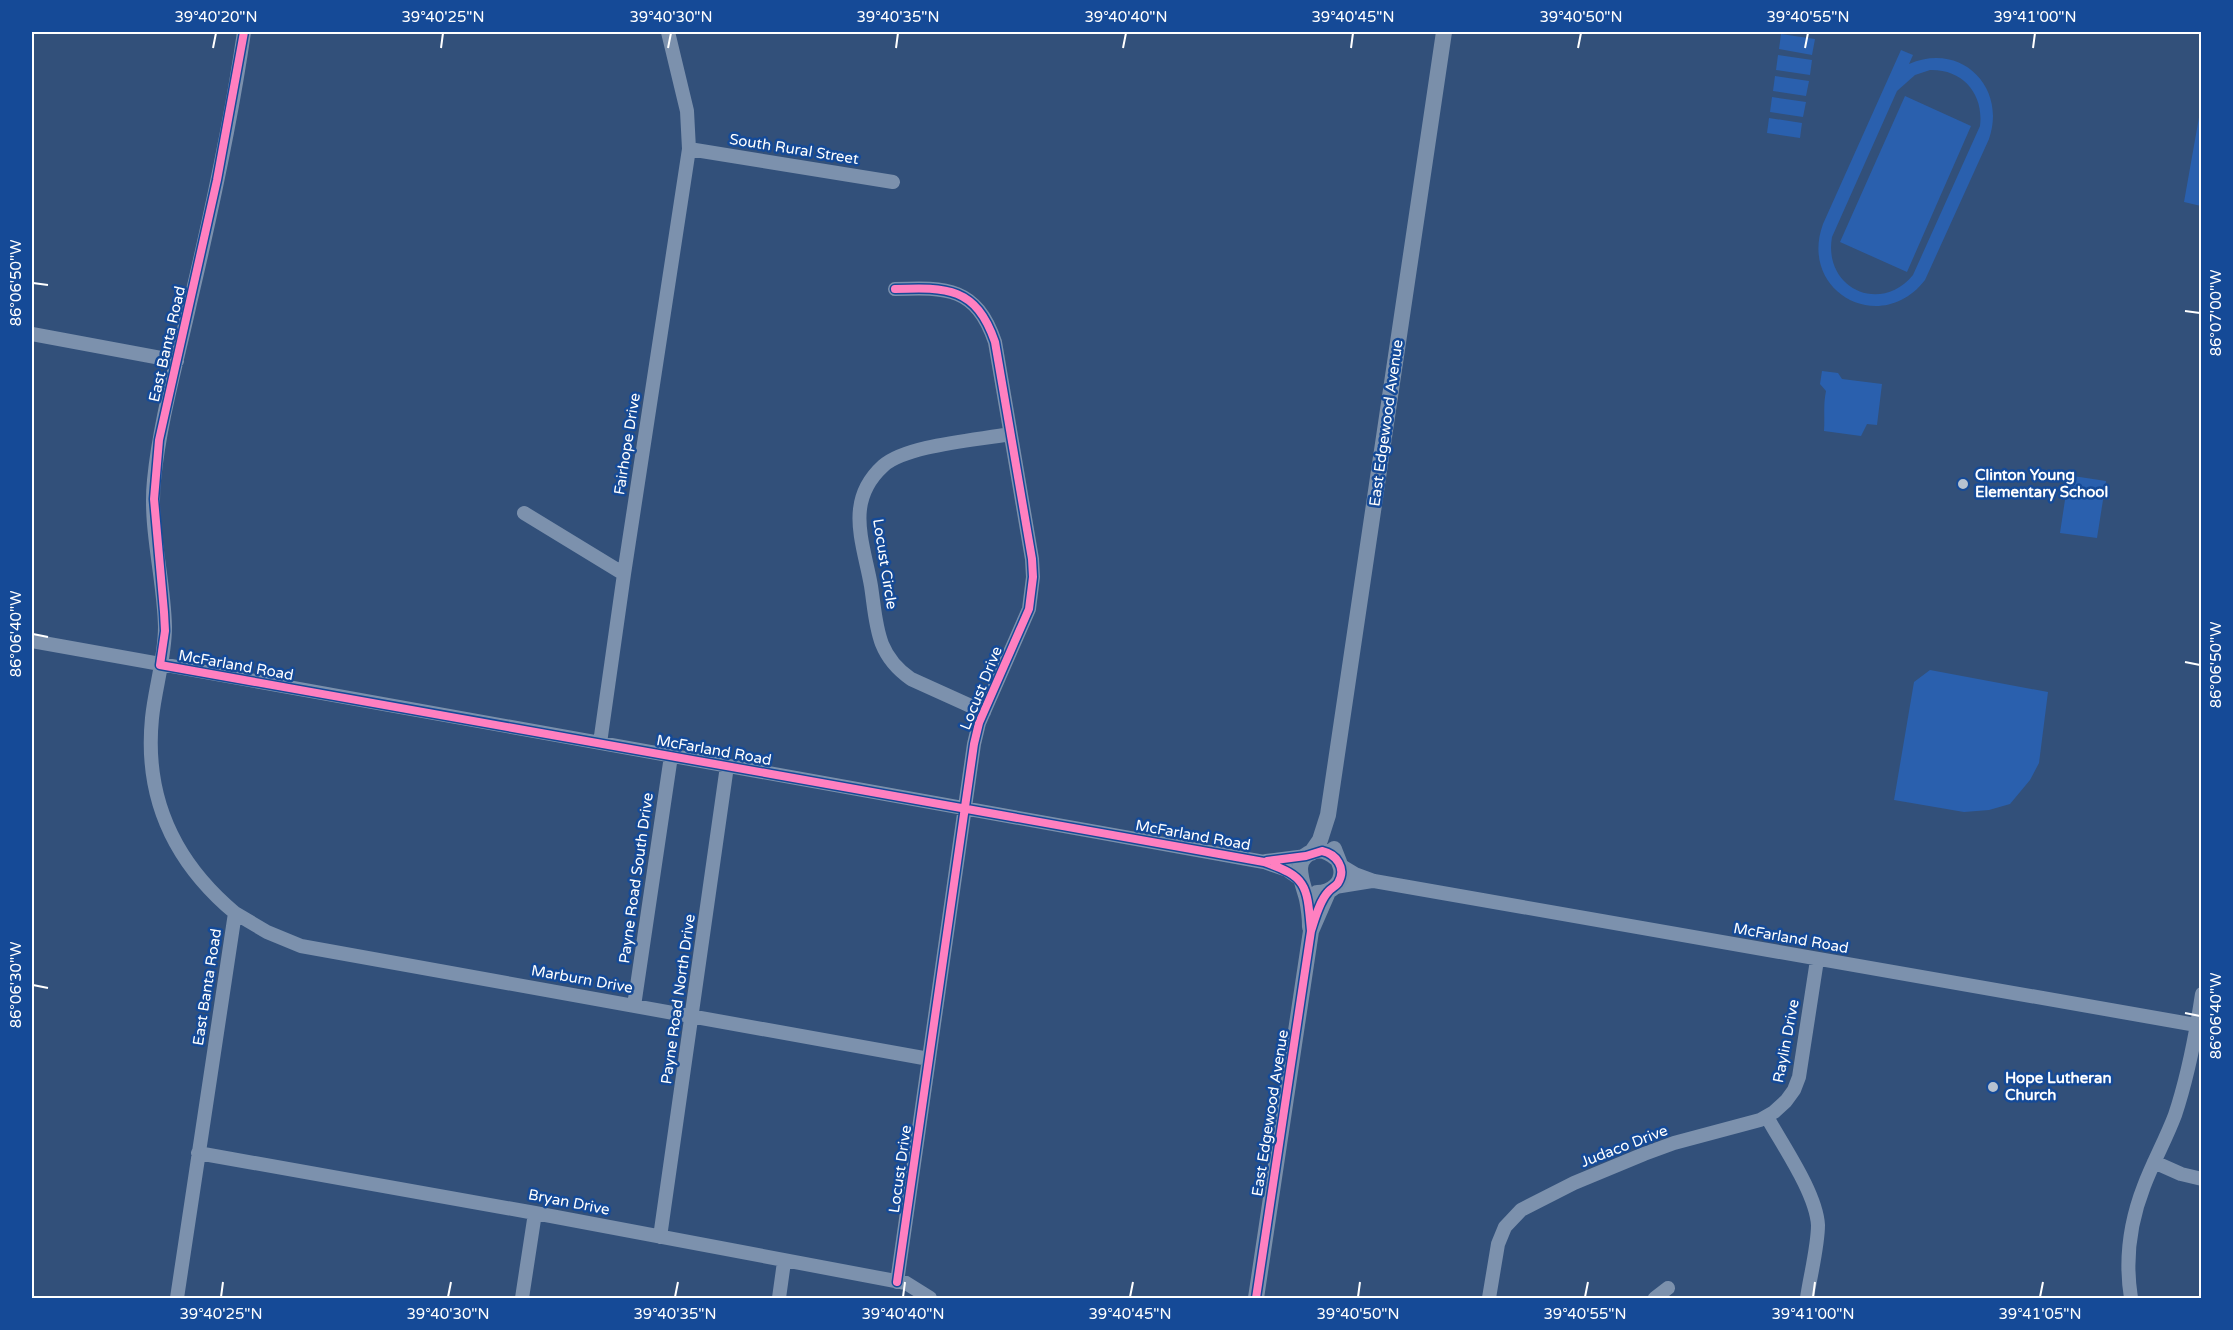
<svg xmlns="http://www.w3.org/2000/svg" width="2233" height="1330" font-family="'Varela Round',sans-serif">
	<rect width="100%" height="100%" fill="#32507a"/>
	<path fill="#2a60ae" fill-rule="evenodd" d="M1781 34 1815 39 1812 55 1779 49Z
		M1901 50 1913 55 1909 64C1961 41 2007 87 1989 139L1925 280C1881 337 1798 292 1823 224ZM1930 70C1963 69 1984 94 1980 126L1913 275C1880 315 1823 288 1832 237L1897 91 1915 75Z
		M1778 55 1812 60 1810 75 1776 70Z
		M1775 76 1809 81 1806 96 1773 91Z
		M1905 96 1971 126 1907 272 1840 242Z
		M1772 97 1806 102 1803 117 1770 112Z
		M2201 106 2202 206H2201L2184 202Z
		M1769 118 1802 123 1800 138 1767 133Z
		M1822 371 1838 373 1842 379 1882 384 1877 425 1867 424 1861 436 1824 431C1825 417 1823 405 1826 391L1820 384Z
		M2073 476 2106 481 2097 538 2060 533 2068 480H2072Z
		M1930 670 2048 692 2039 763 2030 780 2010 804 1989 810 1964 812 1894 800 1914 682Z"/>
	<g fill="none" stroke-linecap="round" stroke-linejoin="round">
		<path stroke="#7c91ad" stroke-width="14" d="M689 149 893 182
			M895 289C947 287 976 287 995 342L1032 559 1033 577 1029 609 979 723 974 744 897 1282
			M32 334 177 361
			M524 513 624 574
			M32 641 1264 862 1287 870 1300 879
			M984 712 911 679C898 670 888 659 882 644 875 626 874 605 871 586 867 562 857 533 860 509 862 492 871 477 883 466 906 445 978 440 1010 434
			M600 743 624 574 689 149 687 111 668 32
			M1266 861 1306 856
			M1340 865 1355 874 1374 881 2202 1026
			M1335 887 1372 881
			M235 913 267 932 301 946 929 1059
			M634 1006 671 756
			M1767 1117C1783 1146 1816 1193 1818 1225 1818 1246 1810 1277 1807 1298
			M198 1153 535 1213 906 1283 930 1298
			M2154 1162 2181 1174 2202 1179
			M660 1237 727 766
			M177 1298 235 913C174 862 144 798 152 718 155 688 165 658 165 627 164 578 149 528 154 480 160 420 177 362 190 303 211 214 231 123 244 32
			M522 1298 535 1213
			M779 1298 784 1262
			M1489 1298 1498 1244 1505 1227 1521 1210 1574 1183 1644 1154 1674 1143 1760 1120 1774 1112 1786 1101 1794 1090 1799 1077 1817 960
			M1655 1298 1668 1288
			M2131 1298C2125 1261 2130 1222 2144 1186 2153 1162 2166 1139 2175 1115 2188 1076 2196 1034 2202 994"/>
		<path stroke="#7a8faa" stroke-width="16" d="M1311 853 1320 840 1328 815 1444 32
			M1317 893C1331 893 1344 883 1341 868 1339 861 1336 855 1334 849
			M1310 927C1310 918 1309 909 1307 899 1303 883 1290 858 1315 851 1323 849 1330 853 1336 858
			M1256 1298 1311 931 1328 892"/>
		<defs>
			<path id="cycleway" d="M244 32 217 180 159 440 154 499 164 612 165 631 160 665 1264 862C1308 877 1307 886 1311 931
				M895 289C947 287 976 287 995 342L1032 559 1033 577 1029 609 979 723 974 744 897 1282
				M1256 1298 1311 931C1315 919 1319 902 1328 892 1331 888 1335 887 1338 883 1347 868 1336 854 1322 851L1306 856 1267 861"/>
		</defs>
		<use href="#cycleway" stroke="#154a97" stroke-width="11"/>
		<use href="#cycleway" stroke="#ff80c0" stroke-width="8"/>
	</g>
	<path fill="none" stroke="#fff" stroke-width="2" d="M213 48 216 33M441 48 443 33M668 48 671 33M896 48 898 33M1123 48 1126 33M1351 48 1353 33M1578 48 1581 33M1805 48 1808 33M2033 48 2035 33M33 283 48 285M2185 311 2200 313M33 634 48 637M2185 662 2200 665M33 985 48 988M2185 1013 2200 1016M221 1297 223 1282M448 1297 451 1282M675 1297 678 1282M903 1297 905 1282M1130 1297 1133 1282M1358 1297 1360 1282M1585 1297 1588 1282M1813 1297 1815 1282M2040 1297 2043 1282"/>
	<g fill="#b7c2d0" stroke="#154a97" stroke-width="2">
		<circle cx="1963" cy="484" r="6"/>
		<circle cx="1993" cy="1087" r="6"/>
	</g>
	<g text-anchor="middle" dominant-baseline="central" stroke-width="5" stroke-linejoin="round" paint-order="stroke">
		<g font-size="15" fill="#fff" stroke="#154a97">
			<text transform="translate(794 149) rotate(9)">South Rural Street</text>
			<text transform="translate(167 344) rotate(-77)">East Banta Road</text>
			<text transform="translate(1386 423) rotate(-82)">East Edgewood Avenue</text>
			<text transform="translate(627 444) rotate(-81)">Fairhope Drive</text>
			<text transform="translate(885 564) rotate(81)">Locust Circle</text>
			<text transform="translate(236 665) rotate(10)">McFarland Road</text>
			<text transform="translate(981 688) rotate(-68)">Locust Drive</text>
			<text transform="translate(714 750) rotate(10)">McFarland Road</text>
			<text transform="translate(1193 835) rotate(10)">McFarland Road</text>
			<text transform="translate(636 878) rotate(-82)">Payne Road South Drive</text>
			<text transform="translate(1791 938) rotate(10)">McFarland Road</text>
			<text transform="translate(582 979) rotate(10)">Marburn Drive</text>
			<text transform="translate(207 987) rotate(-81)">East Banta Road</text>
			<text transform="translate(678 999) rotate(-82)">Payne Road North Drive</text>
			<text transform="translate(1786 1041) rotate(-79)">Raylin Drive</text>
			<text transform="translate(1270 1113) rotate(-81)">East Edgewood Avenue</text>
			<text transform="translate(1624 1146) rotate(-21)">Judaco Drive</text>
			<text transform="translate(900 1169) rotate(-82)">Locust Drive</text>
			<text transform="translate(569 1202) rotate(11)">Bryan Drive</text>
		</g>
		<g font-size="15" font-weight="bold" fill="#fff" stroke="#154a97" text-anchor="start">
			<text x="1975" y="475">Clinton Young<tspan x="1975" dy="17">Elementary School</tspan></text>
			<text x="2005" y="1078">Hope Lutheran<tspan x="2005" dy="17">Church</tspan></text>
		</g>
	</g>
	<rect width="2233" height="1330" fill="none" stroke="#154a97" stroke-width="66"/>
	<rect x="33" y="33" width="2167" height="1264" fill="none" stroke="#fff" stroke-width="2"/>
	<g font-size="15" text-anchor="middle" fill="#fff">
		<text x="216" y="22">39°40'20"N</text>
		<text x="443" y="22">39°40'25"N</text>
		<text x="671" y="22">39°40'30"N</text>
		<text x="898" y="22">39°40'35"N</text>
		<text x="1126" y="22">39°40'40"N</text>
		<text x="1353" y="22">39°40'45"N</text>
		<text x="1581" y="22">39°40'50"N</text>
		<text x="1808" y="22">39°40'55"N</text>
		<text x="2035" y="22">39°41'00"N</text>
		<text transform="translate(16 283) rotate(-90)" y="5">86°06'50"W</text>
		<text transform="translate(2216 313) rotate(-90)" y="5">86°07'00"W</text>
		<text transform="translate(16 634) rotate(-90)" y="5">86°06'40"W</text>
		<text transform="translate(2216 665) rotate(-90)" y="5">86°06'50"W</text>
		<text transform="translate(16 985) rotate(-90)" y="5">86°06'30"W</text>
		<text transform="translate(2216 1016) rotate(-90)" y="5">86°06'40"W</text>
		<text x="221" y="1319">39°40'25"N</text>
		<text x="448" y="1319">39°40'30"N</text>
		<text x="675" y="1319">39°40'35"N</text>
		<text x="903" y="1319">39°40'40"N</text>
		<text x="1130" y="1319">39°40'45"N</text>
		<text x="1358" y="1319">39°40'50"N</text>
		<text x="1585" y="1319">39°40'55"N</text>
		<text x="1813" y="1319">39°41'00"N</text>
		<text x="2040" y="1319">39°41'05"N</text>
	</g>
</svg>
